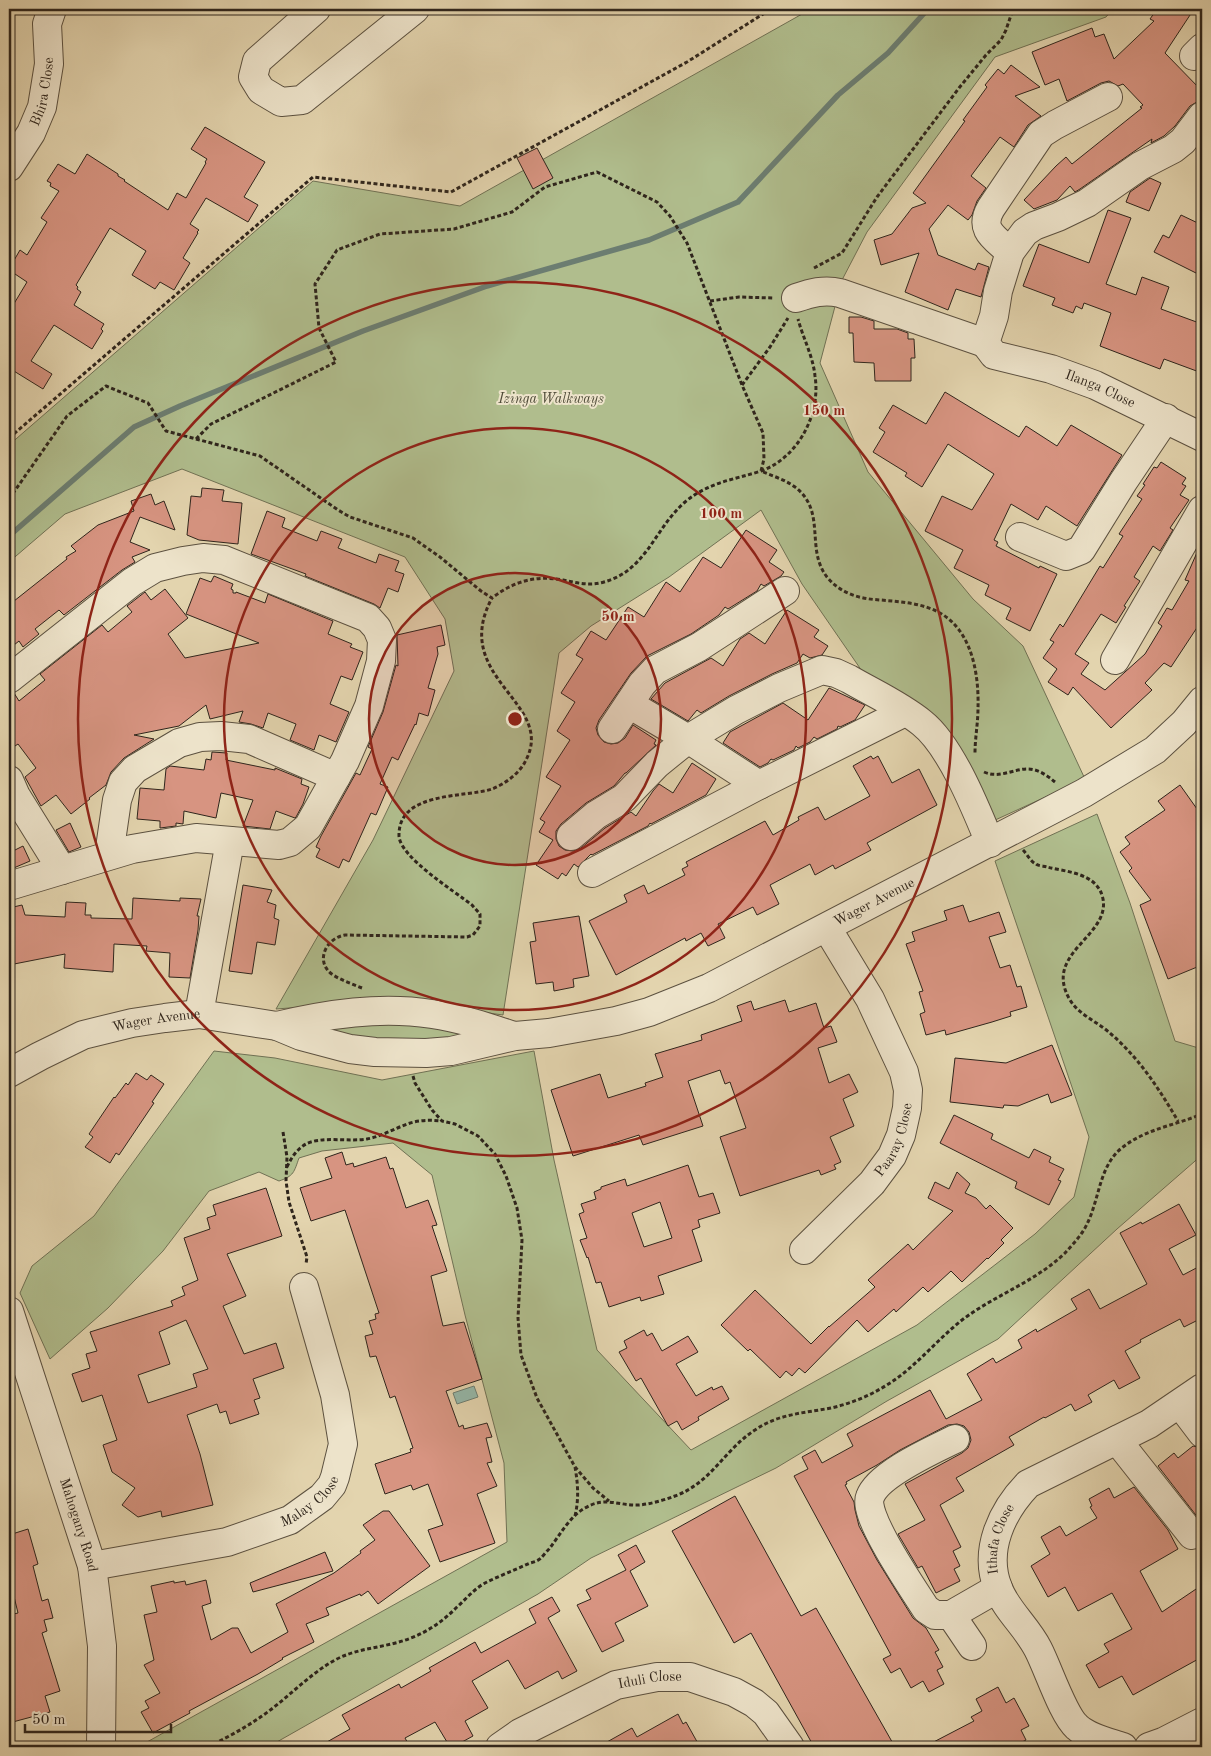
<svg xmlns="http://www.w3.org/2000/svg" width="1211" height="1756" font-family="'Old Standard TT',serif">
	<rect width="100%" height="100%" fill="#e3d4ae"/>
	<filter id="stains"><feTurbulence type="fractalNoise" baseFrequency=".004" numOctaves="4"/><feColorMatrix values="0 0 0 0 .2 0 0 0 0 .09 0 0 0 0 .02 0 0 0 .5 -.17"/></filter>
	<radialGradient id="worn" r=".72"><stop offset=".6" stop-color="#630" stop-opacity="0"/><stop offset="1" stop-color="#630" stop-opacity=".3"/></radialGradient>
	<path fill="#b0bd8d" stroke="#707154" d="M811 9H1113L1106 17 995 57 867 232 842 280 820 363 868 472 973 599 1023 646 1085 779 993 821 950 732 864 674 802 584 761 510 669 577 591 626 559 653 503 1015 395 1000 276 1009 373 840 454 671 445 619 405 557 182 469 65 514 9 562V445L313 181 460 206Z
		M1097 814 1130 903 1175 1041 1202 1049V1155L1117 1229 998 1339 887 1401 776 1468 591 1558 538 1594 268 1747H138L507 1542 504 1463 465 1315 432 1175 393 1143 322 1151 299 1158C294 1172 294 1176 279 1181L259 1172 209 1191 163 1251 108 1308 50 1359 20 1293 32 1266 94 1216 214 1051 275 1058 382 1080 534 1051 554 1160 597 1350 691 1450 917 1325 1035 1234 1074 1197 1089 1137 995 861Z
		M339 1021 448 1025 473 1039 401 1047 312 1027Z"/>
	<path fill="#95b8aa" stroke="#6c7d71" d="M474 1386 478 1397 457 1404 453 1393Z"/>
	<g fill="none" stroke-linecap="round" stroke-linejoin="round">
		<path stroke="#6c7d71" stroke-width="5.5" d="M9 536 134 427 180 406 363 331 487 286 649 240 738 202 838 95 888 53 928 9"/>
	</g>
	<path fill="#d79481" stroke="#2f251c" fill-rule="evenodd" d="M1157 9H1194L1165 53 1202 91V99L1190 106 1175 126 1164 136 1151 143 1152 139 1080 189 1075 192 1070 186 1057 200 1034 209 1024 200 1056 166 1066 157 1072 164 1142 108 1140 107 1143 105 1123 84 1118 86 1109 81 1101 83 1067 101 1059 79 1045 85 1032 52 1092 28 1095 37 1104 34 1114 59 1154 21 1150 19Z
		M1011 65 1040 87 1015 96 1041 116 1028 125 1014 147 1000 137 971 176 986 188 977 201 972 215 968 220 948 205 929 229 938 255 975 270 978 263 989 267 981 297 956 289 948 310 905 292 919 253 881 265 874 240 892 234 912 208 926 203 913 193 965 121 963 120 987 87 985 85 998 69 1004 74Z
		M205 127 265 162 244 197 258 205 248 222 206 198 190 224 199 230 197 232 198 233 183 258 190 263 174 290 160 282 155 289 132 275 146 251 110 228 76 285 78 287 77 289 81 292 74 305 104 324 101 329 103 331 92 349 54 325 31 361 52 374 43 389 9 368V312L27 282 9 270V269L20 250 27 255 47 222 41 218 59 191 50 186 51 183 47 181 58 164 75 174 87 154 118 174V176L125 180 124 181 168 210 177 193 186 198 206 163 205 162 207 159 191 149Z
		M537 148 553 178 533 189 517 158Z
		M1150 178 1161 183 1149 211 1126 202 1130 192Z
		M1108 210 1131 218 1106 284 1136 295 1142 277 1169 287 1161 309 1202 324V373L1164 359 1160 369 1100 346 1111 313 1084 303 1082 309 1076 306 1073 313 1052 305 1055 298 1023 286 1039 244 1089 263Z
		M1181 215 1202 225V240L1197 251 1202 253V276L1154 252 1163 235 1169 238Z
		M849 317H861L874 321V329H897L908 333V339H914L915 358H911V381H875L874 363 854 362 853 333H849Z
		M945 392 1019 437 1026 426 1057 446 1071 425 1122 455 1077 526 1046 506 1038 520 1011 504 994 540 998 542 996 546 1039 568 1040 566 1057 574 1030 631 1006 619 1011 608 985 595 989 585 954 568 963 550 925 531 942 496 972 510 994 474 948 444 922 487 905 476 907 473 873 452 885 432 879 428 893 405 926 424Z
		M1161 462 1186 478 1182 484 1186 486 1180 495 1189 500 1170 528 1173 530 1160 551 1153 546 1134 577 1140 581 1124 606 1126 607 1116 623 1101 614 1075 654 1089 663 1081 674 1105 690 1145 654 1162 626 1158 623 1167 608 1172 610 1189 581 1185 580 1202 541V620L1171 667 1164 663 1145 683 1152 690 1111 728 1073 687 1068 695 1048 682 1057 669 1043 658 1054 642 1050 640 1060 624 1063 627 1100 566 1103 568 1123 536 1119 534 1142 499 1137 496 1145 485 1143 484 1154 467 1157 468Z
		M202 488 224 490 222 501 242 503 238 544 199 540 187 535 191 496 201 497Z
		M151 494 155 505 164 501 175 530 140 517 130 542 150 550 132 557 135 562 122 570 64 615 59 610 35 629 39 634 23 647 19 641 9 649V605L67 559 66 557 76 551 71 546 98 525 134 511 131 501Z
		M267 511 285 518 282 527 317 541 321 531 342 539 338 548 376 563 379 554 399 561 395 571 404 574 398 592 388 588 380 608 374 604 305 576 306 574 251 554Z
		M746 530 777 550 769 562 784 572 781 576 764 586 761 584 757 591 728 609 725 607 719 615 691 634 647 656 631 673 599 720 596 728 598 735 604 742 611 744 618 743 625 738 633 725 656 740 654 744 656 745 626 773H625L614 786 586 803 561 824 556 831V839L559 846 565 850 573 851 581 848 605 828 631 812 636 816 653 791 659 784 673 793 692 763 716 779 706 795 651 824 650 823 648 826 592 855 591 854 578 867 574 864 566 876 562 873 558 879 536 865 553 840 539 832 545 822 540 819 561 786 546 777 570 740 557 731 575 702 561 693 583 659 576 655 591 631 606 640 628 607 644 617 666 582 680 592 703 557 721 568Z
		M214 576 233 584 231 589 233 590V593H236V592L265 603 268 594 333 621 328 634 352 644 350 647 363 652 352 680 341 676 330 704 349 712 336 742 319 735 314 750 290 740 296 724 268 713 263 728 251 724 239 722 243 711 210 719 206 705 179 726 134 735 154 739 124 758 111 772 106 785 89 798 90 799 71 814 56 795 41 806 25 777 36 768 18 744 15 746 9 739V694L14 693 19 701 45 680 40 674 102 625 108 632 132 612 127 606 145 592 151 600 165 589 188 618 168 634 185 658 259 643 186 614 200 578 211 582Z
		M787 610 819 630 814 637 828 646 822 655 810 658 803 654 797 663 772 674 729 696 701 713 697 710 688 721 651 699 665 683 711 658 723 666 740 639 749 633 765 644Z
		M441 625 445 645 437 647 438 654 428 688 435 690 428 716 419 713 416 725 415 724 398 760 392 757 380 784 388 787 376 815 371 813 349 862 343 859 339 868 316 857 320 849 316 847 321 836 356 773 360 775 372 749 368 747 383 712 396 665 398 666 397 635Z
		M829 688 865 705 855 720 840 727 838 726 837 729 817 739 814 737 810 742 798 748 796 746 794 750 773 760 771 759 768 763 760 767 723 743 730 732 783 703 808 720Z
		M212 752 227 753 226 760 275 770V768L302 779 301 784 309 787 303 804 296 817 295 818 276 811 270 829 243 826 253 800 221 793 216 818 184 811 183 824 176 823V826L160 828V821L137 819 140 788 164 790 166 769 170 766 204 770 206 759 211 760Z
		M871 756 873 759 878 756 892 783 919 769 937 805 867 843 871 850 835 869 833 865 815 875 810 864 770 885 779 904 757 915 753 907 718 924 725 938 708 946 701 933 686 941 685 938 616 975 589 921 627 902 624 895 644 885 648 894 685 875 682 869 688 866 686 862 765 821 773 835 799 820 798 817 818 807 825 820 870 796 853 766Z
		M1180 785 1202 816V965L1168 979 1140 905 1151 900 1129 871 1132 868 1120 852 1130 844 1125 837 1165 810 1158 801Z
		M70 823 81 847 69 852 56 830Z
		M23 846 30 861 9 870V853Z
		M243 885 272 890 267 902 276 905 274 918 279 920 275 945 257 942 252 974 229 971Z
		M133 898 180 901V898L201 899 197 916H199L198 930 190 978 169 977 170 953 146 951 147 946 114 944 113 972 64 968 65 954 9 965V908L22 905 25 915 65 917 66 902 86 903 85 915H91V918L132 919Z
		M963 905 969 922 999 912 1006 932 989 937 1000 968 1010 965 1017 987 1021 986 1027 1007 1010 1012 1011 1016 992 1022 946 1035 945 1030 926 1035 920 1014 925 1012 919 992 923 991 906 944 915 941 912 932 947 920 944 911Z
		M579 916 589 976 573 979 574 987 554 991 553 982 536 984 530 942 536 941 533 923Z
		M785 1000 789 1012 816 1003 824 1028 831 1026 837 1042 818 1048 829 1083 849 1074 858 1092 843 1099 854 1126 830 1137 841 1162 834 1165 836 1169 821 1175 819 1170 740 1196 720 1137 746 1128 730 1082 725 1084 720 1070 688 1081 703 1126 643 1145 639 1135 573 1156 551 1090 600 1074 608 1098 646 1086 645 1083 663 1077 655 1054 702 1040 701 1035 742 1021 737 1006 751 1001 754 1010Z
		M1052 1045 1072 1095 1051 1103 1048 1094 1018 1106 1004 1105 1003 1108 950 1102 955 1058 1006 1063Z
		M136 1073 147 1080 151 1075 164 1084 152 1102 154 1103 119 1155 116 1153 110 1163 85 1147 93 1137 89 1134 114 1097 115 1098 126 1083 128 1085Z
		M954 1115 993 1134 991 1139 1029 1158 1034 1149 1051 1157 1049 1162 1064 1169 1058 1180 1061 1181 1049 1205 1015 1188 1017 1182 940 1143Z
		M342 1152 346 1165 353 1163 354 1167 386 1157 390 1169 393 1168 406 1208 428 1200 437 1225 432 1226 447 1271 431 1276 443 1326 464 1322 482 1379 446 1391 459 1427 463 1425 464 1429 487 1423 492 1437 486 1438 492 1462 487 1463 497 1486 477 1494 495 1543 440 1562 428 1530 443 1525 428 1484 413 1490 411 1485 385 1494 375 1464 411 1452 410 1449 413 1448 395 1396 390 1398 376 1356 370 1357 365 1336 373 1334 369 1321 376 1319 375 1314 379 1313 345 1210 311 1221 300 1188 332 1178 325 1158Z
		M688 1165 699 1197 713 1193 720 1213 698 1220 700 1227 692 1230 702 1261 658 1276 664 1294 641 1301 640 1297 609 1307 601 1282 596 1283 588 1257 587 1258 580 1240 587 1238 579 1214 584 1212 581 1204 596 1199 594 1192 601 1189V1187L625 1179 627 1186ZM660 1202 672 1238 644 1247 632 1213Z
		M957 1172 970 1184 965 1193 976 1198 986 1209 990 1205 1013 1228 1001 1240 1004 1243 988 1259 987 1258 962 1282 951 1271 928 1292 923 1287 896 1312 894 1309 868 1332 857 1320 805 1373 799 1368 792 1376 786 1371 780 1378 750 1349 748 1351 721 1325 755 1290 811 1344 829 1326V1327L875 1287 868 1280 908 1244 913 1250 953 1211 928 1198 935 1182 949 1189Z
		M266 1188 282 1236 227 1254 246 1296 223 1306 244 1354 276 1343 284 1368 253 1379 260 1398 254 1400 259 1414 230 1424 226 1411 220 1413 217 1404 187 1415 200 1454 213 1505 162 1517 161 1511 138 1517 122 1505 135 1488 112 1472 103 1445 117 1440 102 1395 82 1402 72 1374 90 1368 86 1354 97 1351 90 1332 173 1306 171 1301 185 1295 182 1287 198 1280 184 1238 210 1229 207 1218 216 1215 213 1205ZM186 1320 208 1369 193 1374 197 1387 148 1403 138 1375 170 1364 159 1332Z
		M1179 1204 1196 1235 1169 1249 1183 1275 1202 1265V1318L1184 1327 1180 1319 1140 1340 1141 1342 1125 1351 1140 1378 1119 1389 1114 1380 1088 1395 1092 1402 1075 1411 1071 1404 1045 1418 1044 1417 1009 1437 1014 1445 956 1478 964 1491 940 1505 961 1547 953 1551 960 1566 954 1569 960 1581 936 1593 922 1566 918 1568 898 1534 925 1520 905 1484 962 1453 968 1448 971 1440 969 1432 964 1426 957 1424 948 1425 900 1450 877 1465 846 1482 847 1484 845 1485 854 1502 855 1510 859 1526 877 1560 913 1618 926 1628 939 1650 935 1652 943 1667 937 1670 944 1684 929 1692 923 1681 911 1688 900 1668 891 1673 883 1659 891 1655 794 1476 808 1469 802 1457 815 1450 822 1463 853 1446 847 1434 930 1390 946 1419 982 1400 967 1374 993 1358 996 1363 1022 1348 1018 1340 1036 1329 1037 1332 1077 1309 1071 1299 1089 1289 1100 1309 1147 1284 1120 1233 1141 1222 1142 1224Z
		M644 1330 647 1336 652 1333 662 1351 688 1336 698 1352 676 1364 696 1396 712 1387 713 1390 722 1386 729 1399 698 1417 699 1420 682 1430 677 1421 668 1426 641 1378 636 1381 619 1352 627 1348 624 1341Z
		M1193 1446 1202 1448V1523L1158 1466 1174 1453 1178 1458Z
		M1134 1487 1168 1530 1178 1549 1140 1571 1162 1612 1202 1585V1657L1133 1695 1122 1676 1099 1688 1086 1665 1109 1652 1104 1644 1132 1629 1112 1593 1078 1611 1065 1587 1048 1597 1031 1566 1050 1554 1041 1537 1060 1526 1066 1536 1097 1518 1090 1507 1092 1506 1089 1499 1109 1488 1114 1498Z
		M735 1496 801 1616 816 1608 895 1747H814L751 1633 734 1643 672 1531Z
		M383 1511H389L430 1566 378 1604 368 1591 361 1596 360 1594 326 1608 329 1615 306 1624 314 1642 282 1658 283 1659 258 1674 189 1711 190 1713 153 1733 141 1712 149 1708 145 1701 160 1693 144 1665 154 1660 144 1615 157 1612 151 1586 174 1581V1583L185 1581 186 1585 206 1580 211 1603 202 1606 211 1640 232 1628H238L251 1653 288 1632 276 1604 334 1573 361 1553 360 1551 375 1540 363 1525Z
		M28 1529 38 1564 33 1566 42 1601 48 1599 53 1618 44 1620 47 1631 42 1633 60 1691 45 1696 50 1712 9 1723V1615L18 1613 9 1576V1535Z
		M636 1545 645 1562 630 1571 648 1606 615 1623 624 1641 602 1652 577 1605 591 1599 586 1590 626 1570 618 1555Z
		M325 1552 333 1571 253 1592 250 1583Z
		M552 1597 560 1611 548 1618 577 1671 562 1679 558 1671 525 1689 508 1660 472 1681 488 1708 465 1721 473 1736 453 1747H450L435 1722 405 1738 410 1747H318L350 1729 342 1715 399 1684 401 1688 431 1671 429 1668 475 1642 481 1653 536 1623 529 1609Z
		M998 1687 1006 1703 1014 1698 1029 1726 1021 1730 1026 1740 1012 1747H924L974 1721 971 1717 982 1711 976 1699Z
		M678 1714 683 1724 686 1722 700 1747H598L632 1728 637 1737Z"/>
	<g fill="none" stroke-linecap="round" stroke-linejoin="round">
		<defs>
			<g id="minor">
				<path d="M316 9 257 61 253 77 261 90 281 102 302 100 415 9"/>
				<path d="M1194 56 1202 48"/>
				<path id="s1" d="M1202 116 1183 141 1173 149 1140 166 1087 203 1058 217 1034 226 1025 232 1010 252 998 291 994 316 985 343 994 355 1051 369 1095 385 1202 437"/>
				<path id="s2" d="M9 167 31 133 42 107 49 64 47 24 52 9"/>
				<path d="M1010 252C995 238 978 230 991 208L1041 134 1055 125 1108 97"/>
				<path d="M796 298C811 293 824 289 840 293L985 343"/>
				<path d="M1020 537 1066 556 1081 550 1123 482 1166 418"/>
				<path d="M1115 660 1202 510"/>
				<path d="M9 679 132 582 155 568 183 561 203 558 224 560 368 618 377 628 382 640 381 661 369 706 345 761 308 827 290 842 279 845 196 838 132 849 9 886"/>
				<path d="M629 704 688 739 759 785"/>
				<path d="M612 729 642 684 655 670 699 647 785 591"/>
				<path d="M9 780 16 796 62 870"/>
				<path d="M571 836 596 815 624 798 657 764 688 739 736 710 779 688 822 670 836 673 849 679C873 693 900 705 922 723 951 746 976 809 990 843"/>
				<path d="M109 855 117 800 123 782 135 769 179 743 200 737 221 736 249 739 336 777"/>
				<path d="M592 873 759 785 905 712"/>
				<path d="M199 1014 230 841"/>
				<path d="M277 1026C328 1014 380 1006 432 1014 460 1018 487 1027 514 1036"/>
				<path id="s3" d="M9 1073 40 1056 83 1035 132 1023 165 1018 199 1014 277 1026 301 1036 350 1049 375 1052 426 1053 451 1051 515 1036 549 1033 616 1021 649 1012 709 988 1084 793 1155 750 1184 723 1202 701"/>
				<path id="s4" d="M804 1250 872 1183 892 1156 901 1135 907 1108 908 1090 904 1072 870 999 827 928"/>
				<path id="s5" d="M9 1311 92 1566 102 1646 101 1747"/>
				<path d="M1180 1404 1202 1433"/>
				<path d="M955 1439C933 1450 878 1474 870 1497 862 1515 914 1590 926 1609L935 1615H951L998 1588"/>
				<path d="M1117 1440 1192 1535"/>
				<path id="s6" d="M92 1566 227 1542 290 1520 322 1497 332 1485 335 1477 343 1444 335 1395 304 1287"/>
				<path d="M951 1615 972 1646"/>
				<path id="s7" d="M500 1747 520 1733 616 1685 657 1677H690L734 1692 754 1703 766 1713 790 1747"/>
				<path id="s8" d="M1123 1747C1108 1742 1089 1738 1077 1727 1063 1715 1048 1668 1038 1649 1027 1627 1006 1610 998 1588 983 1550 1002 1511 1028 1484L1149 1424 1202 1388"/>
				<path d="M1149 1747 1163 1742 1202 1722"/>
			</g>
		</defs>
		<use href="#minor" stroke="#5c5140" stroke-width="30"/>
		<path stroke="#2f251c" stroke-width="3" stroke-dasharray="4 2.5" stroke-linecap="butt" d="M814 268 842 253 877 197 959 88 986 55 1001 40 1006 30 1013 9
			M710 301 739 297 773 298
			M742 385 770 347 788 318
			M9 438 313 177 451 192 687 62 771 9
			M196 439 211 424 336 362 319 328 315 284 337 250 380 234 454 229 512 212 545 187 597 172 657 202 670 216 687 243 742 385 763 433 764 459 761 471C772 476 784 479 795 487 827 511 805 549 827 577 841 594 860 599 881 600 902 602 922 603 940 613 972 631 979 674 978 708 978 723 975 738 975 753
			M9 499 67 416 106 386 148 403 166 431 260 456 338 510 350 517 413 538 440 557 481 591 492 598C514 581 536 575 563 580 577 583 590 586 604 582 647 570 654 529 685 502 709 482 733 480 761 471 798 458 821 414 815 376 813 356 803 338 798 319
			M984 772C1002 780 1018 765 1035 770 1042 772 1049 777 1055 782
			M1023 850C1027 854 1031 862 1036 864 1038 866 1044 866 1047 867 1067 872 1098 873 1103 899 1110 937 1042 953 1070 1000 1079 1015 1098 1022 1111 1034 1140 1059 1159 1089 1178 1121
			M362 988C352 984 341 980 333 975 314 962 326 938 345 935L467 937 473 935 480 926V914L472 905C454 891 400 857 399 836 398 791 464 798 492 789 505 784 520 773 526 760 556 702 449 678 492 598
			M413 1076 415 1083 432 1110 442 1121 455 1124 478 1136 495 1154 506 1176 517 1208 522 1240 518 1318 521 1355 537 1398 575 1467 593 1488 609 1501
			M283 1132 287 1157 286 1181 289 1202 307 1257 306 1264
			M287 1167C291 1158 297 1149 306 1144 321 1136 349 1142 367 1139 384 1136 398 1126 414 1122 423 1120 432 1120 441 1121
			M575 1516C579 1499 578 1484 575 1467
			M208 1747C226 1738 245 1728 262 1716 287 1699 308 1675 335 1660 359 1647 386 1648 411 1638 429 1631 443 1621 457 1607 466 1599 474 1589 485 1583 499 1576 515 1570 530 1563 534 1562 538 1561 541 1558 542 1557 548 1550 549 1549 560 1535 570 1516 585 1508 605 1496 619 1506 639 1505 651 1504 664 1500 675 1496 711 1483 724 1450 755 1430 778 1414 804 1413 831 1408 853 1403 874 1394 893 1381 918 1364 938 1339 962 1320 995 1295 1035 1282 1065 1253 1073 1244 1082 1235 1087 1224 1100 1198 1099 1165 1123 1147 1146 1129 1176 1125 1202 1114"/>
		<use href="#minor" stroke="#ede3ca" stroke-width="28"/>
	</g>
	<circle cx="515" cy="719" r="146" fill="#8f2418" fill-opacity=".12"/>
	<g fill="none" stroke="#8f2418" stroke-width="2.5">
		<circle cx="515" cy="719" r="146"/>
		<circle cx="515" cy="719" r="291"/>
		<circle cx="515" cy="719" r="437"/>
	</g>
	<g text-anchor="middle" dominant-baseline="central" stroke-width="4" stroke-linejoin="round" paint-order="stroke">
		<g font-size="14" fill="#2f251c" stroke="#ede3ca">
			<text stroke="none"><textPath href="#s2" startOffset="84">Bhira Close</textPath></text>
			<text stroke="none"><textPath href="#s1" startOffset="461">Ilanga Close</textPath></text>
			<text stroke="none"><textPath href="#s3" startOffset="911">Wager Avenue</textPath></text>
			<text stroke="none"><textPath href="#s3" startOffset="158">Wager Avenue</textPath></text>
			<text stroke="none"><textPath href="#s4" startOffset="145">Paaray Close</textPath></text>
			<text stroke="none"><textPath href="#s6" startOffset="231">Malay Close</textPath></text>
			<text stroke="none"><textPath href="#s5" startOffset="225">Mahogany Road</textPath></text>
			<text stroke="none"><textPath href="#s8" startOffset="262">Ithafa Close</textPath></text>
			<text stroke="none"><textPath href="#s7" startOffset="166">Iduli Close</textPath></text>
		</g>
		<g font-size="14" font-style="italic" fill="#4f4b38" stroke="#ede3ca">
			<text x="551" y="399">Izinga Walkways</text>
		</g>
	</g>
	<circle cx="515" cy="719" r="8" fill="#8f2418" stroke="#ede3ca" stroke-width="2.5"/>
	<g font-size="15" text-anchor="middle" font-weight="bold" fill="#8f2418" stroke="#ede3ca" stroke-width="4" stroke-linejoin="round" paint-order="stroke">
		<text x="824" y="415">150 m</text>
		<text x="721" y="518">100 m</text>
		<text x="618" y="621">50 m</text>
	</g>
	<rect width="1211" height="1756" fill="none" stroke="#e3d4ae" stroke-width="30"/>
	<rect x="10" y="10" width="1191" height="1736" fill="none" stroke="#2f251c" stroke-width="2.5"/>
	<rect x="15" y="15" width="1181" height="1726" fill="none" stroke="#2f251c"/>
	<path d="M25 1724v8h146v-8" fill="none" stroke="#2f251c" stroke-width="2.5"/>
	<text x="32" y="1724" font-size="15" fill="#2f251c" stroke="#ede3ca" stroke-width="4" paint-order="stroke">50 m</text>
	<rect width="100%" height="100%" filter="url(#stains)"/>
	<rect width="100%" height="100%" fill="url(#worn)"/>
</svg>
